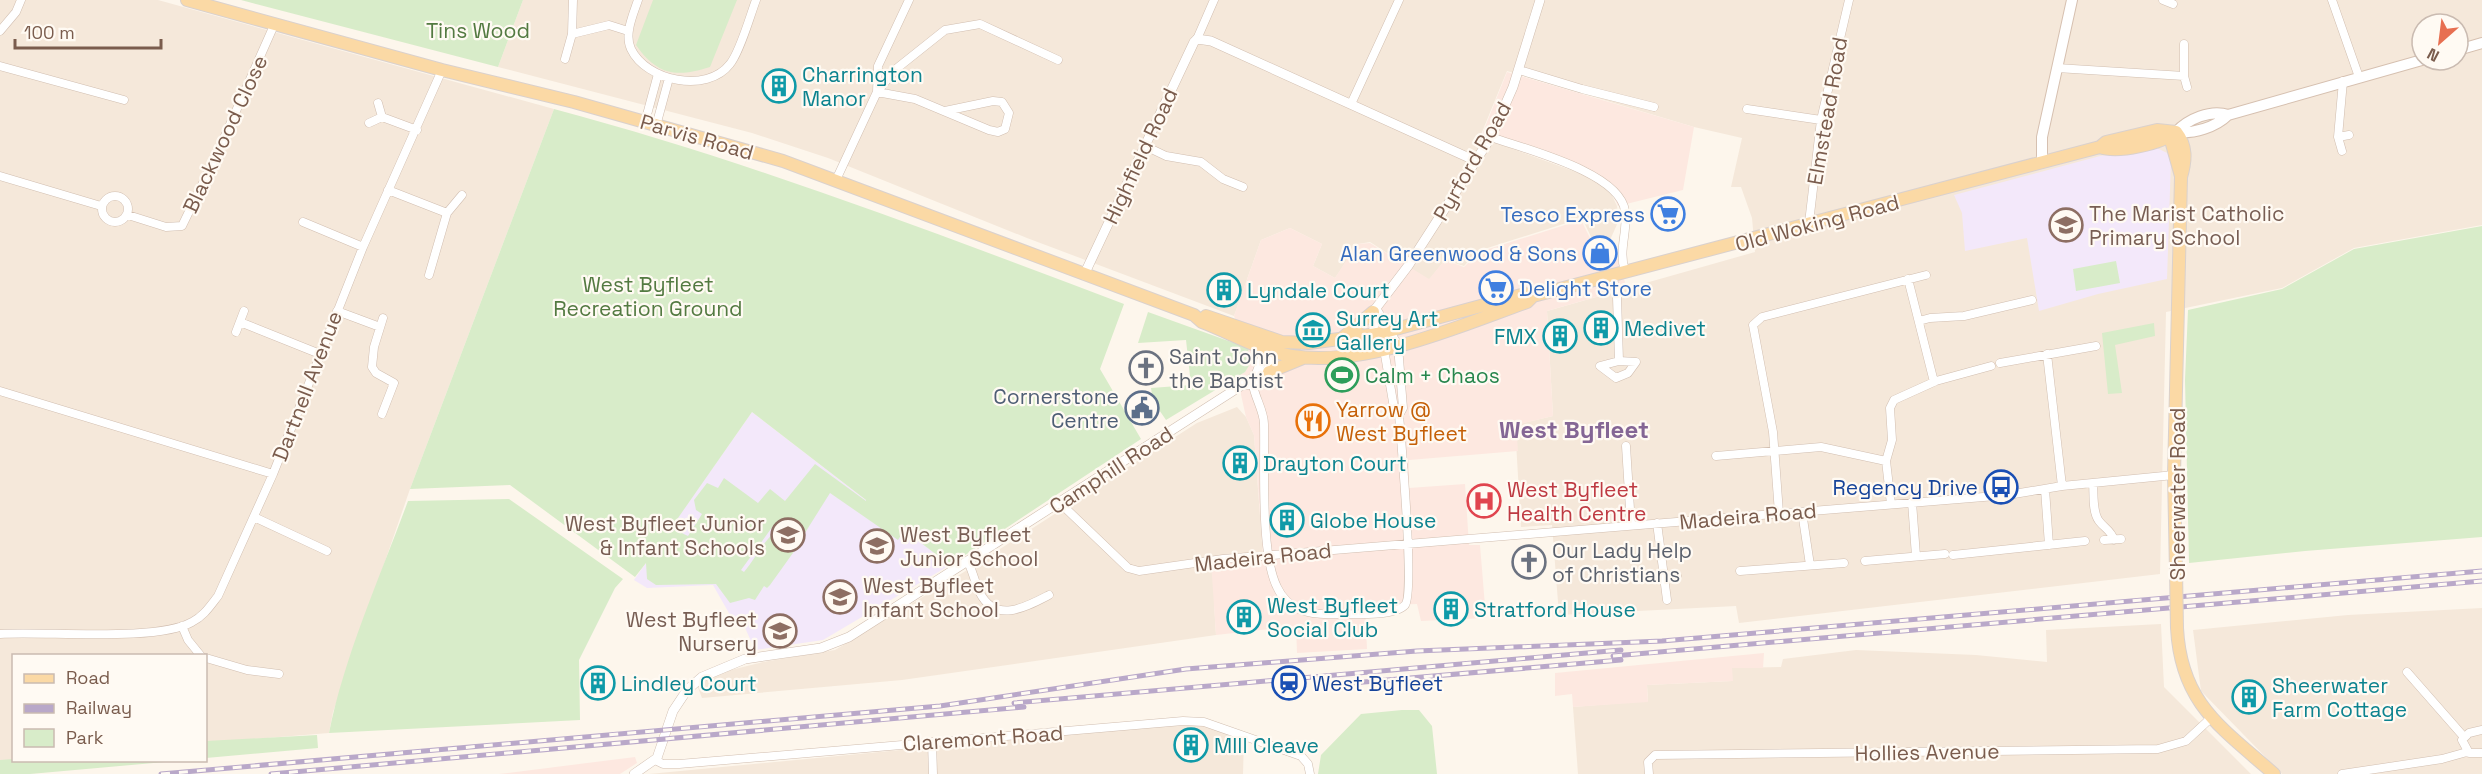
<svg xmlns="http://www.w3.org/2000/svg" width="2482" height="774" font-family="'Space Grotesk',sans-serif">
	<rect width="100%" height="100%" fill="#fdf6ec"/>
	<path fill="#f5e8da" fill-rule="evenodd" d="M0 0H158L554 109 410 489 333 712 329 733 206 743V656H14L13 760 0 761Z
		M523 0H2482V225L2354 248 2282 288 2166 312 2160 574 1739 623 1736 606 1559 615 1552 525 1521 527 1515 425 1553 416 1547 311 1755 252 1752 218 1741 187H1731L1742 138 1694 127 1507 71 1480 137 1587 176 1610 191 1617 206 1619 220 1610 240 1594 243 1582 218 1478 251 1464 266 1445 260 1429 280 1370 242 1358 244 1335 278 1313 266 1322 244 1290 228 1261 240 1234 316 1027 238 828 158 752 133 498 67ZM2422 24H2458V60H2422Z
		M1237 407 1246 417 1254 435 1263 556 1214 603 1216 635 902 680 702 698 697 685 719 673 763 662 835 650 964 572 1197 423Z
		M2482 608V774H2282L2201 691 2193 630 2348 615Z
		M2161 624 2164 687 2251 774H1578L1573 707 1648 701 1647 685 1732 681V668L1781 667 1783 659 1856 650 1976 655 2047 662 2046 630Z
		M1201 724 1244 740 1243 774H649L1119 729Z"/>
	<path fill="#fde8e0" d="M1507 72 1694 127 1683 190 1618 206 1611 191 1588 175 1481 137Z
		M1581 220 1593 244 1611 240 1627 288 1547 311 1553 416 1516 425 1518 451 1409 460V488L1465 484 1469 545H1480L1486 618 1421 621 1417 604 1365 606 1367 649 1297 653 1296 626 1216 635 1211 561 1263 555 1254 435 1246 417 1237 377 1245 372 1248 348 1234 316 1261 240 1290 228 1322 244 1313 266 1335 278 1357 244 1370 243 1429 279 1445 260 1464 267 1479 252Z
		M1764 653 1763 668H1732L1733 681 1647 685 1648 702 1573 707 1572 694 1555 696V673Z
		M635 757 637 763 620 774H499Z"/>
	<path fill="#f3e8fa" d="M2155 147 2167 153 2171 161 2167 279 2098 294 2039 311 2027 238 1965 251 1962 213 1954 195 2100 156Z
		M752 412 950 565 823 640 755 650 742 621 734 622 713 585 647 588 634 580Z"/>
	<path fill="#d8ecc9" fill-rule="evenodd" d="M241 0H523L498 67Z
		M653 0H737L710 67C676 78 657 75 636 45Z
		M554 109C749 161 936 233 1124 304L1100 369 1141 439 950 565 904 530 898 540 830 493 803 536 783 524 773 526 741 570 744 572C757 557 767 532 786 526L803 539 770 585 767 588 764 586 755 600 749 598 730 603 716 584 656 585 647 579 646 563 635 577 510 485 410 489ZM752 412 866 500V501L815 464 785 501 770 489 758 503 724 478 718 488 707 483 694 500 696 510 702 514 688 536 671 528Z
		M2482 226V537L2305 551 2189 563 2185 380 2188 310 2282 289 2354 249Z
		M2116 261 2120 283 2076 291 2073 269Z
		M1148 312 1248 348 1250 364 1245 372 1166 420 1153 401 1151 388 1191 385 1186 340 1138 343Z
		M2154 323 2155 336 2115 345 2122 393 2108 394 2102 333Z
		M509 499 623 579 615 588 579 660 580 720 329 733C345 654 380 577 408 501Z
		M1402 710H1419L1432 726 1437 774H1318L1321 755 1361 714Z
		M317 735 318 748 206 758V741Z
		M0 760 13 759 176 761 30 774H0Z"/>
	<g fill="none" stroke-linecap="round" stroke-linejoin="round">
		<defs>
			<path id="minor" d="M638 0C633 15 624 34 631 49 646 81 707 94 730 64 740 52 750 16 756 0
				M2163 0 2173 4
				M2332 0 2359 77
				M0 31 16 12 21 0
				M572 34 573 0
				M1197 39 1214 0
				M2184 44V76L2187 87
				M565 59 572 34 609 25 628 31
				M0 66 124 100
				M2057 68 2184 76
				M1519 70 1582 89 1654 107
				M877 92 915 99 989 130 998 132 1005 129 1009 113 1002 102 993 101 945 111
				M877 92 878 66 909 0
				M378 103 382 117
				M1351 104 1399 0
				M1747 109 1821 120
				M645 122 658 74
				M369 123 382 117 417 130
				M656 126 669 78
				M1491 137C1524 149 1620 172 1625 211 1628 232 1618 250 1625 271
				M2338 137 2349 135
				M1145 146 1166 156 1201 162 1223 179 1243 187
				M2342 151 2338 137 2343 81
				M0 176 101 206
				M836 180 877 92 896 69 945 30 980 24 1058 60
				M388 190 447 213
				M102 209a13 13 0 1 1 26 0a13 13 0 1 1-26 0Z
				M128 215 166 227 182 226 216 156 275 23
				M303 222 363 247
				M1809 223 1821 120 1849 0
				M1612 274 1617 297 1619 361 1636 362 1628 373 1616 378 1600 366 1619 361
				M429 275 447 213 462 195
				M1908 279 1934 382
				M337 311 380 327
				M1919 321 1930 318 1964 316 2032 300
				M240 322 320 354
				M236 332 244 311
				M1398 346 1403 408 1399 415
				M2047 354 2062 486
				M2000 363 2096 346
				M1253 385C1255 398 1264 411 1264 424 1265 464 1260 553 1277 587 1288 611 1310 615 1334 614 1350 614 1394 617 1405 605 1415 595 1401 438 1399 415L1394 408 1384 349
				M0 391 273 474
				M382 414 394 383 376 373 372 367 374 347 383 318
				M1626 446 1631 525
				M1716 456 1821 447 1886 461
				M2093 483C2094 494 2092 512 2099 521 2105 529 2111 530 2114 540
				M2045 489 2049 545
				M1912 502 1916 556
				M1060 503 1128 568 1139 571 1223 559 2008 495 2062 486 2174 475
				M1891 504 1886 461 1892 440 1890 408 1894 400 1936 381 1991 366
				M1802 512 1810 565
				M1779 513 1773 432 1753 325 1762 317 1926 275
				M254 517 327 551
				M1657 523 1667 600
				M2104 540 2121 539
				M1953 555 2085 541
				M1865 561 1945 554
				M968 562C973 572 975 583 980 593 996 624 1026 607 1049 595
				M1740 571 1844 563
				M1665 577 1677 576
				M182 626 188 640 201 656
				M0 634C46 631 157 642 192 622 204 616 210 606 218 596L273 474 363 247 442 70
				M206 658 247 670 279 674
				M2407 672 2464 737
				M2482 730 2469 733 2462 740 2469 753H2482
				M932 742 933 774
				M655 760 663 764H679L1183 721 1204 722 1301 756 1308 764 1310 774
				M1649 774 1648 762 1655 755 2158 749 2186 741 2212 717
				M2342 774 2442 759 2467 752"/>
			<path id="tertiary" d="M1084 275 1194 42 1197 39 1211 41 1476 161
				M1376 309 1398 346
				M1384 349 1374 329 1373 312 1408 266 1491 137 1513 87 1540 0
				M1245 385C1271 384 1266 364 1278 348
				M634 774 657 758 673 711 687 690 702 677 745 659 821 648 849 637 1250 380 1256 375 1268 343"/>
			<path id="secondary" d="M2458 50 2482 43
				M2176 132C2194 134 2216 127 2228 115L2422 60
				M2176 132C2188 119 2211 109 2228 115
				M2042 161V137L2072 0"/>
			<path id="primary" d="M187 0 442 70 574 102 783 161 1194 315 1202 322C1231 333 1261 351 1292 356 1364 368 1460 326 1527 302L1533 296
				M2176 132 2172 144 2181 176
				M2100 147C2118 154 2162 143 2176 132
				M1206 316 1282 342 1309 343 1377 334 1525 294 1533 296 2100 147 2106 142 2157 130 2176 132
				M1340 340 1373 312
				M1269 372 1303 358
				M2176 570 2174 475 2181 177C2186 160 2187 146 2176 132
				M2177 628C2181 704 2222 728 2274 774"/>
		</defs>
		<use href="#minor" stroke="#d1beb0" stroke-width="9"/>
		<use href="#tertiary" stroke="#d1beb0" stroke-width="10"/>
		<use href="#secondary" stroke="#d6c0b0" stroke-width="12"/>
		<use href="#primary" stroke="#dad1cd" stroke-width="14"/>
		<use href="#minor" stroke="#fff" stroke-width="8"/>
		<use href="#tertiary" stroke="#fff" stroke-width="9"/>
		<use href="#secondary" stroke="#fff" stroke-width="10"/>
		<use href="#primary" stroke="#fbd9a5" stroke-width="12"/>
		<defs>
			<path id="rail" d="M1613 656 2482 581
				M1352 683 1621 660
				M1014 703 1621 650
				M161 774 940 706 1186 669 1417 651 1662 641 2482 571
				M271 774 1024 707"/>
		</defs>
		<use href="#rail" stroke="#b9a8c9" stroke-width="5"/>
		<use href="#rail" stroke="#fffaf3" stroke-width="3" stroke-dasharray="9" stroke-linecap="butt"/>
		<defs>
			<path id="primary-bridge" d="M2176 570 2177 628"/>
		</defs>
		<use href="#primary-bridge" stroke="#dad1cd" stroke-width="14" stroke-linecap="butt"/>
		<use href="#primary-bridge" stroke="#fbd9a5" stroke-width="12"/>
	</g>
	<defs>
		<symbol id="building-ring" viewBox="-11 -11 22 22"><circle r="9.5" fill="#fffaf3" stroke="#0f9aa8" stroke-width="1.5"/><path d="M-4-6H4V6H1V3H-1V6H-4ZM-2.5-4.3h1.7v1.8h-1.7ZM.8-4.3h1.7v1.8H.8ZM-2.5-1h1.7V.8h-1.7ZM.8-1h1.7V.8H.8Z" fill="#0f9aa8"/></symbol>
		<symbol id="supermarket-ring" viewBox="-11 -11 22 22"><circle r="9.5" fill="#fffaf3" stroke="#3f7fe0" stroke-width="1.5"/><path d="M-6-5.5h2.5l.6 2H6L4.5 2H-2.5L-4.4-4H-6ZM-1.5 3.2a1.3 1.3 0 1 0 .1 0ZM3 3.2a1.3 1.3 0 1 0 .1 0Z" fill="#3f7fe0"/></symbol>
		<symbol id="school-ring" viewBox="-11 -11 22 22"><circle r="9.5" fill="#fffaf3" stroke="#8d6e63" stroke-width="1.5"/><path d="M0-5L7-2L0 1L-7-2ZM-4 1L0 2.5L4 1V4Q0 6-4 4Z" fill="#8d6e63"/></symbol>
		<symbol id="shop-ring" viewBox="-11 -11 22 22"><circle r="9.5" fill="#fffaf3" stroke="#3f7fe0" stroke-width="1.5"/><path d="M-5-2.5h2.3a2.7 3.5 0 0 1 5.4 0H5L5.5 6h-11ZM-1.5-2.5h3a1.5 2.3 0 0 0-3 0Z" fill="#3f7fe0"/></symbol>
		<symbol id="museum-ring" viewBox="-11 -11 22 22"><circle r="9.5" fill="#fffaf3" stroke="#0f9aa8" stroke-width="1.5"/><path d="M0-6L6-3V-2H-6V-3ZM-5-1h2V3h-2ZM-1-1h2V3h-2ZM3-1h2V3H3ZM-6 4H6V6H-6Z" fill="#0f9aa8"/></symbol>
		<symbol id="church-ring" viewBox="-11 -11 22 22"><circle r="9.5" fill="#fffaf3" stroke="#6b7280" stroke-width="1.5"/><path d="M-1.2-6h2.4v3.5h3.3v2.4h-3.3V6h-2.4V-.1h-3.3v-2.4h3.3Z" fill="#6b7280"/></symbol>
		<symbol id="stadium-ring" viewBox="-11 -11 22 22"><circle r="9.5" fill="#fffaf3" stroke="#2e9e5b" stroke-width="1.5"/><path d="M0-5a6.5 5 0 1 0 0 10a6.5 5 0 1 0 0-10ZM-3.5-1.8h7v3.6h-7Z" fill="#2e9e5b"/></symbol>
		<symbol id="civic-ring" viewBox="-11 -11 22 22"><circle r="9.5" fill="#fffaf3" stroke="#5c6f8a" stroke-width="1.5"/><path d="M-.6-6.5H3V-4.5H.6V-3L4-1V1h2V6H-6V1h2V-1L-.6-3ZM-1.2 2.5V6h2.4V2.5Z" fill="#5c6f8a"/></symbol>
		<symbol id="restaurant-ring" viewBox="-11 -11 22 22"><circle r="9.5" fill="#fffaf3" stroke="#e8710a" stroke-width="1.5"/><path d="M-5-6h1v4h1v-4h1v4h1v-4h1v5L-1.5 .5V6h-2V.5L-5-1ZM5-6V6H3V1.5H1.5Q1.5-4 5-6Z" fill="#e8710a"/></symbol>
		<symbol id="bus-ring" viewBox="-11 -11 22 22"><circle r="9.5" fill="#fffaf3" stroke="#1a4fb4" stroke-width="1.5"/><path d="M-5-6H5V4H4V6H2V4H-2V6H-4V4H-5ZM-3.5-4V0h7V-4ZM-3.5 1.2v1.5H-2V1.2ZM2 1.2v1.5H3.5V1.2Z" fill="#1a4fb4"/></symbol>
		<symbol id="hospital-ring" viewBox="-11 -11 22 22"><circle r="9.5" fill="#fffaf3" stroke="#e0444e" stroke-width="1.5"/><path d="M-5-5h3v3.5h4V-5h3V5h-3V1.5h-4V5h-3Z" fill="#e0444e"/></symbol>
		<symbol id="station-ring" viewBox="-11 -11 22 22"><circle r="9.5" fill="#fffaf3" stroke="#1a4fb4" stroke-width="1.5"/><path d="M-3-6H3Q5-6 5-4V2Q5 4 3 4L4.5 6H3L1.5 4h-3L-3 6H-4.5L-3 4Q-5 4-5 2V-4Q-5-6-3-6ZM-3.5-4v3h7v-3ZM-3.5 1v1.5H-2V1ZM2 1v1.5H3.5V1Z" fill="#1a4fb4"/></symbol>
	</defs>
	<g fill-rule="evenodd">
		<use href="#building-ring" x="760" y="67" width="38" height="38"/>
		<use href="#supermarket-ring" x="1649" y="195" width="38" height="38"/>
		<use href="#school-ring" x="2047" y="206" width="38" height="38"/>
		<use href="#shop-ring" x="1581" y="234" width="38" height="38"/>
		<use href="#supermarket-ring" x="1477" y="269" width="38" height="38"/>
		<use href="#building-ring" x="1205" y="271" width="38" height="38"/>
		<use href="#building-ring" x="1582" y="309" width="38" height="38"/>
		<use href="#museum-ring" x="1294" y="311" width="38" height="38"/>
		<use href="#building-ring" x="1541" y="317" width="38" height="38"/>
		<use href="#church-ring" x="1127" y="349" width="38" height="38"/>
		<use href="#stadium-ring" x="1323" y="356" width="38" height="38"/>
		<use href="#civic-ring" x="1123" y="389" width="38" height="38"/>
		<use href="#restaurant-ring" x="1294" y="402" width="38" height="38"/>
		<use href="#building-ring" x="1221" y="444" width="38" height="38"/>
		<use href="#bus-ring" x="1982" y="468" width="38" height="38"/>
		<use href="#hospital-ring" x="1465" y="482" width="38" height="38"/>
		<use href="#building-ring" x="1268" y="501" width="38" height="38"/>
		<use href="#school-ring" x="769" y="516" width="38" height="38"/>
		<use href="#school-ring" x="858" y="527" width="38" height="38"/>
		<use href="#church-ring" x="1510" y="543" width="38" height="38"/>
		<use href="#school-ring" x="821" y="578" width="38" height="38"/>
		<use href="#building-ring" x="1432" y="590" width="38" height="38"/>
		<use href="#building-ring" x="1225" y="598" width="38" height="38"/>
		<use href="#school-ring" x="761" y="612" width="38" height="38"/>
		<use href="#building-ring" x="579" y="664" width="38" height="38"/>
		<use href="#station-ring" x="1270" y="664" width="38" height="38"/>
		<use href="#building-ring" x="2230" y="678" width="38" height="38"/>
		<use href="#building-ring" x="1172" y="726" width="38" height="38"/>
	</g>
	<g text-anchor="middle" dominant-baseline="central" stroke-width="4.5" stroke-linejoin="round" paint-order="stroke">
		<g font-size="21" fill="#537a41" stroke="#fffaf3">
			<text x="478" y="30">Tins Wood</text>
			<text x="648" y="284">West Byfleet<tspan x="648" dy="24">Recreation Ground</tspan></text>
		</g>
		<g font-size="21" fill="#0d838f" stroke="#fffaf3" text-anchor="start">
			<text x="802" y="74">Charrington<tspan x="802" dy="24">Manor</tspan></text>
			<text x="1247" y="290">Lyndale Court</text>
			<text x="1336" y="318">Surrey Art<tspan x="1336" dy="24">Gallery</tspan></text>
			<text x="1624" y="328">Medivet</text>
			<text x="1537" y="336" text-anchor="end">FMX</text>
			<text x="1263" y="463">Drayton Court</text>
			<text x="1310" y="520">Globe House</text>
			<text x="1267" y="605">West Byfleet<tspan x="1267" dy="24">Social Club</tspan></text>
			<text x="1474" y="609">Stratford House</text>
			<text x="621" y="683">Lindley Court</text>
			<text x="2272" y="685">Sheerwater<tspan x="2272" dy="24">Farm Cottage</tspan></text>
			<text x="1214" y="745">MIll Cleave</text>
		</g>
		<g font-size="21" fill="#7a5c4d" stroke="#fffaf3">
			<text transform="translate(1827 111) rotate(-80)">Elmstead Road</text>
			<text transform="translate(225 134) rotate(-65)">Blackwood Close</text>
			<text transform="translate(697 137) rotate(16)">Parvis Road</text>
			<text transform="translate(1140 156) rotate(-65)">Highfield Road</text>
			<text transform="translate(1472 161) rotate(-60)">Pyrford Road</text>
			<text transform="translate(1817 223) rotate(-15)">Old Woking Road</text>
			<text transform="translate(307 386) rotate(-69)">Dartnell Avenue</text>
			<text transform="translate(1111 470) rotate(-33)">Camphill Road</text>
			<text transform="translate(2177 494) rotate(-90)">Sheerwater Road</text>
			<text transform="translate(1748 516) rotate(-5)">Madeira Road</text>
			<text transform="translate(1263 557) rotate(-6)">Madeira Road</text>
			<text transform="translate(983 738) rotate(-4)">Claremont Road</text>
			<text transform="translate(1927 752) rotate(-1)">Hollies Avenue</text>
		</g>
		<g font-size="21" fill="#785e54" stroke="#fffaf3" text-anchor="start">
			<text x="2089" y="213">The Marist Catholic<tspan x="2089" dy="24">Primary School</tspan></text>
			<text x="765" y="523" text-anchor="end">West Byfleet Junior<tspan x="765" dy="24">&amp; Infant Schools</tspan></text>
			<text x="900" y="534">West Byfleet<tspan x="900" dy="24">Junior School</tspan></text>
			<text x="863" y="585">West Byfleet<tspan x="863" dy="24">Infant School</tspan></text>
			<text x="757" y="619" text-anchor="end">West Byfleet<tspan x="757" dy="24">Nursery</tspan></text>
		</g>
		<g font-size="21" fill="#366cbe" stroke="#fffaf3" text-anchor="end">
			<text x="1645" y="214">Tesco Express</text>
			<text x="1577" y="253">Alan Greenwood &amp; Sons</text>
			<text x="1519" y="288" text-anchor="start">Delight Store</text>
		</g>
		<g font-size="21" fill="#5b616d" stroke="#fffaf3" text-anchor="start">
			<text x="1169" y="356">Saint John<tspan x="1169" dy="24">the Baptist</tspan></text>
			<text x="1552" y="550">Our Lady Help<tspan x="1552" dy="24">of Christians</tspan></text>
		</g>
		<g font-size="21" fill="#27864d" stroke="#fffaf3" text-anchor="start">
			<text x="1365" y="375">Calm + Chaos</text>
		</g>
		<g font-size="21" fill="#4e5e75" stroke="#fffaf3" text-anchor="end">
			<text x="1119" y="396">Cornerstone<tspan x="1119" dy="24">Centre</tspan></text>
		</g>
		<g font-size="21" fill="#c56008" stroke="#fffaf3" text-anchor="start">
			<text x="1336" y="409">Yarrow @<tspan x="1336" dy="24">West Byfleet</tspan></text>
		</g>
		<g font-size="21" fill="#164399" stroke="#fffaf3" text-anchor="end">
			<text x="1978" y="487">Regency Drive</text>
			<text x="1312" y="683" text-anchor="start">West Byfleet</text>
		</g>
		<g font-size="21" fill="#be3a42" stroke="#fffaf3" text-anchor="start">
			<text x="1507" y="489">West Byfleet<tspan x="1507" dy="24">Health Centre</tspan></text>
		</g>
		<g font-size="24" font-weight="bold" fill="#846695" stroke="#fffaf3">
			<text x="1574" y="429">West Byfleet</text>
		</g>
	</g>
	<rect x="12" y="654" width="195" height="108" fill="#fffaf3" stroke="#cabbb1" stroke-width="1.5"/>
	<rect x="24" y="674" width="30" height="9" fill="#fbd9a5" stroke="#cabbb1" stroke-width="1.5"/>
	<text x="66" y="684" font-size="18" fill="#7a5c4d">Road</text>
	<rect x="24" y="704" width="30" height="9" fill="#b9a8c9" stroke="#cabbb1" stroke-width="1.5"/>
	<text x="66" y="714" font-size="18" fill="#7a5c4d">Railway</text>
	<rect x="24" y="729" width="30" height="18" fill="#d8ecc9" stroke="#cabbb1" stroke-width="1.5"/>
	<text x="66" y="744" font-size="18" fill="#7a5c4d">Park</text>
	<g transform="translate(2440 42) rotate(208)"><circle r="28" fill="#fffaf3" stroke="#cabbb1" stroke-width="1.5"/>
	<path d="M0-4.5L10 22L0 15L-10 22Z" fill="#e76f51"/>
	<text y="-9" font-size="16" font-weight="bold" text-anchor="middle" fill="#7a5c4d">N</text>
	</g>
	<path d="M15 39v9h146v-9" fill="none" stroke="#7a5c4d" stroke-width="3"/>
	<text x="24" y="39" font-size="18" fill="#7a5c4d" stroke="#fffaf3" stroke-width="4.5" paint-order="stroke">100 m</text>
</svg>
